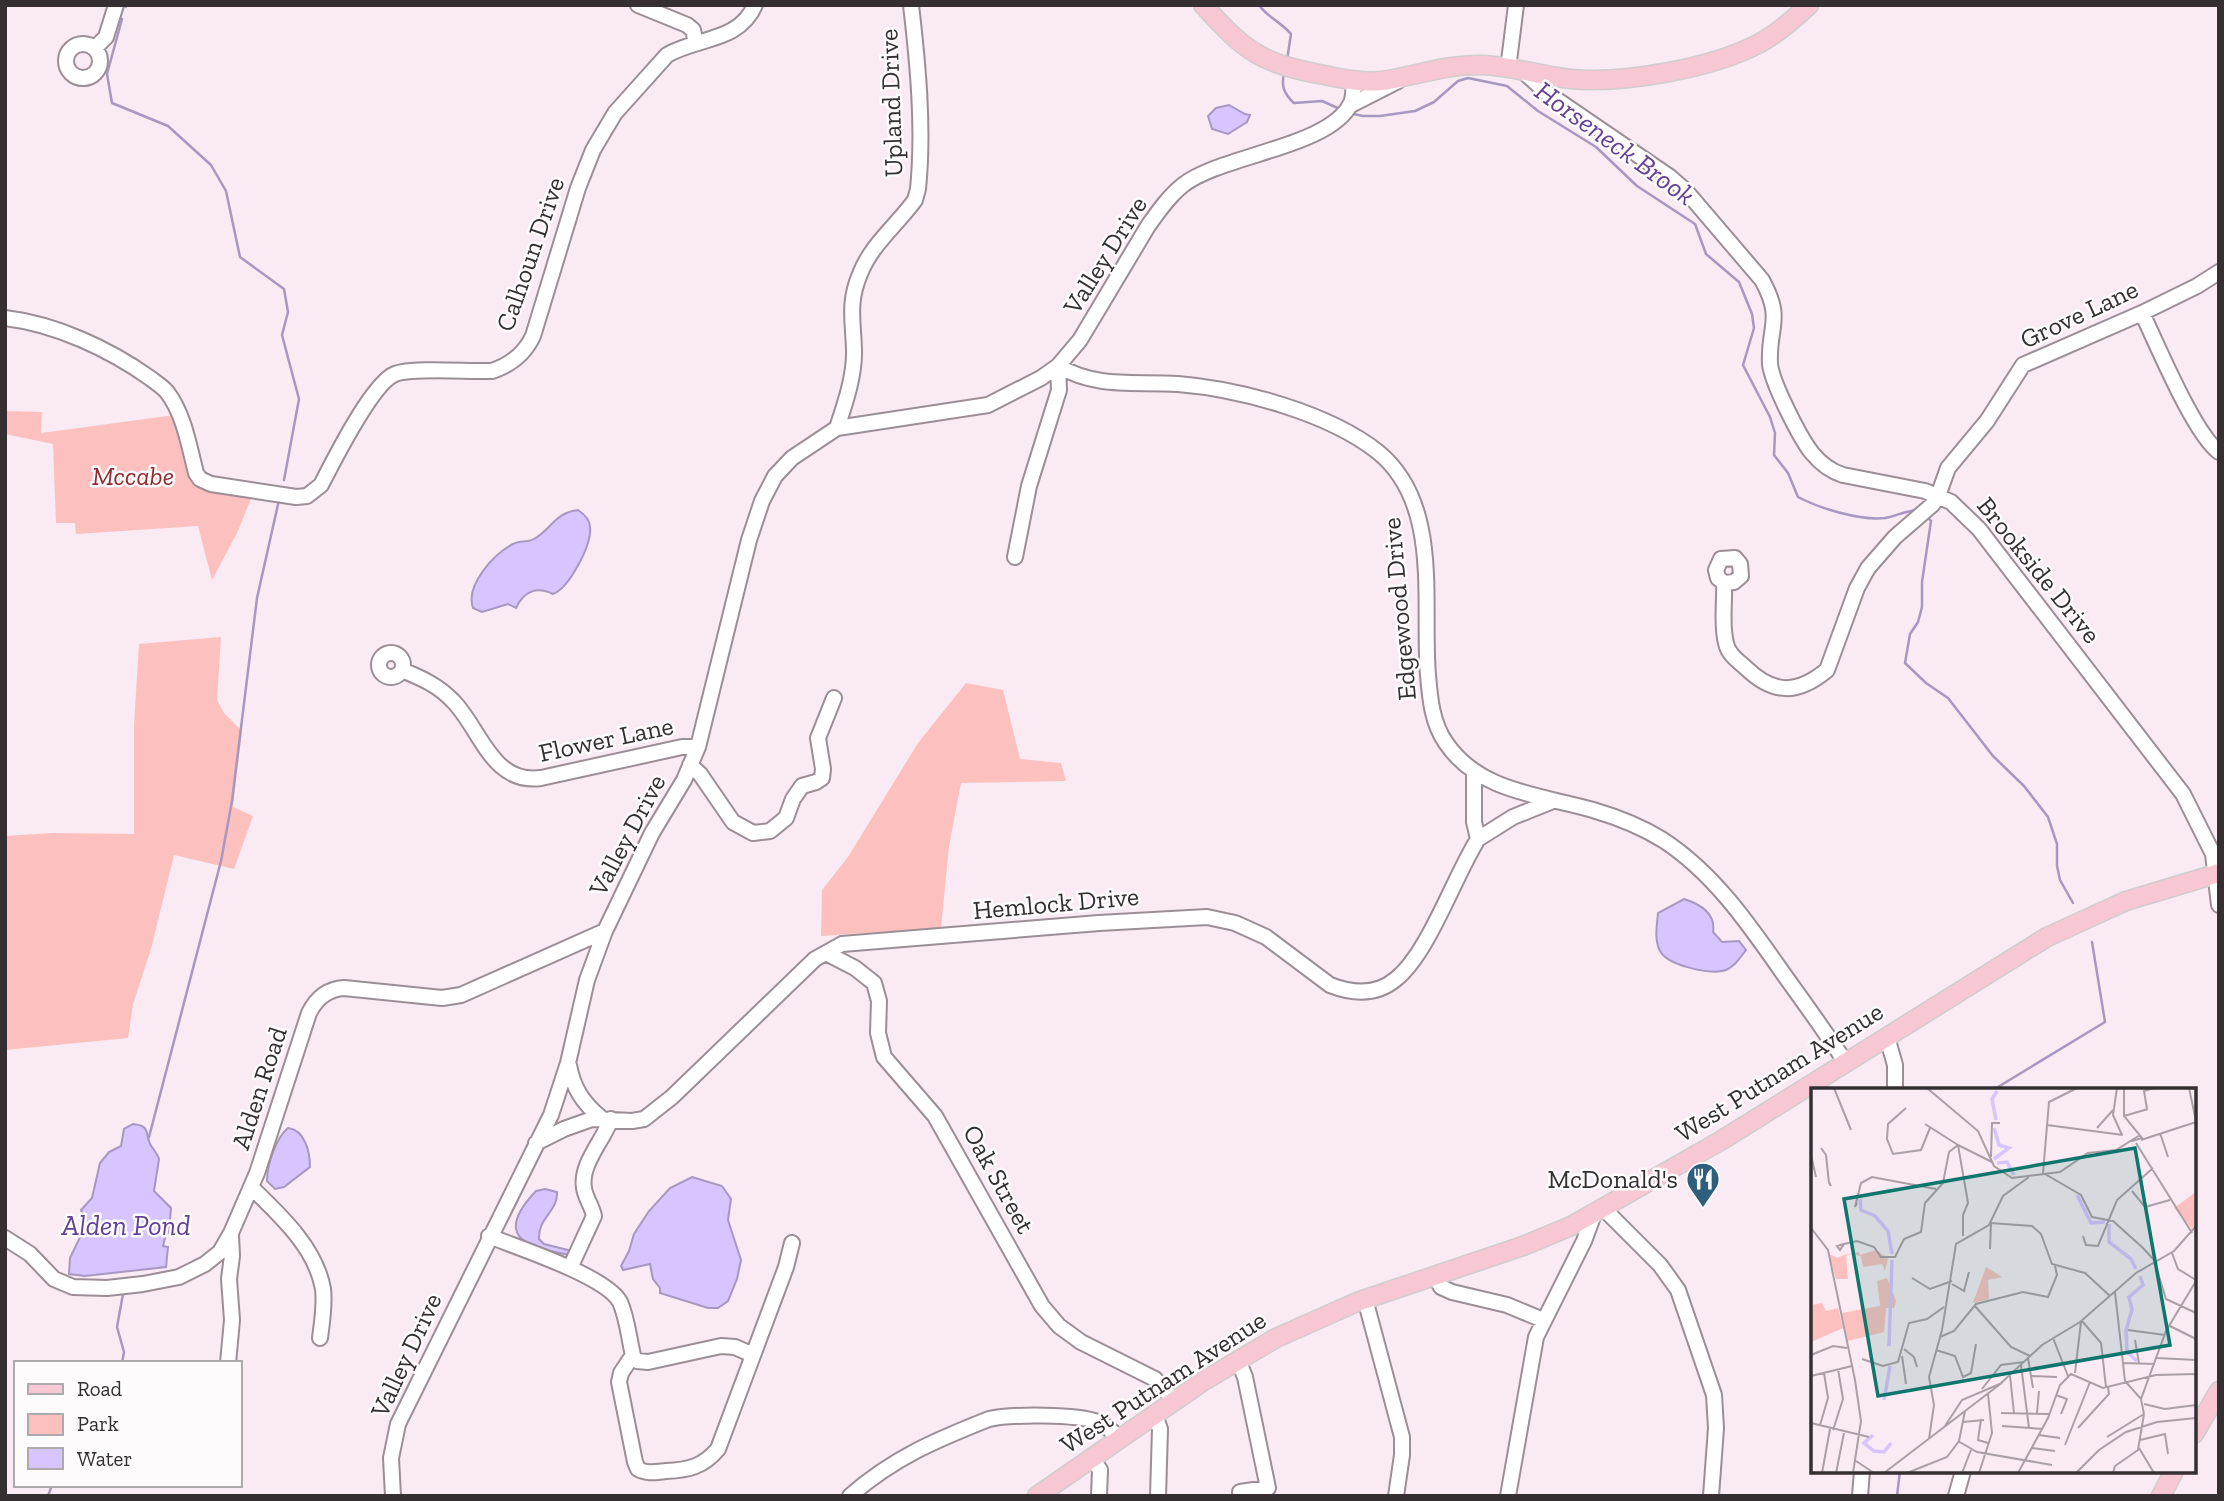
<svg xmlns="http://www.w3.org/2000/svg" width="2224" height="1501" font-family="'Zilla Slab',serif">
	<rect width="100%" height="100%" fill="#f9eaf3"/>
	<path fill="#fcc1be" d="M5 411 42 412 41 433 175 415 197 480 252 496 238 531 212 580 198 526 76 534 75 523H56L53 444 5 434Z
		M221 637 217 700 224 713 242 731 233 807 253 816 234 869 174 855 151 949 133 1004 128 1038 5 1050V836L54 833 134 834V725L139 644Z
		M966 683 1003 690 1020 759 1061 763 1066 781 961 783 949 846 941 928 821 936 822 890 848 857 918 743Z"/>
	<path fill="#d8c4fe" stroke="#a797c1" stroke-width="2" d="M1229 105 1245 114 1250 115 1247 122 1228 134 1212 129 1208 116 1216 108Z
		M578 510C584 514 590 519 590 527 592 545 569 588 553 594 537 586 524 591 516 608L508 604 482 612 473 608C465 585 494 554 513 544 520 540 527 543 534 539 552 529 554 513 578 510Z
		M1684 899C1700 904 1716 913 1713 932L1722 942 1739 941 1746 950C1740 958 1733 969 1722 971 1708 974 1667 965 1660 951 1654 940 1657 925 1658 913Z
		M133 1124C150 1126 145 1131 150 1144 153 1149 157 1153 159 1159L154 1191 171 1208 169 1233 166 1234 163 1246 168 1247 166 1267 85 1276 69 1274 70 1258 84 1229 85 1221 81 1210 92 1198 100 1163 109 1152 121 1146 124 1129Z
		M288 1128C305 1130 310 1152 310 1167L284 1187 275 1189 267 1181C267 1165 276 1138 288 1128Z
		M692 1177 722 1186 731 1199 728 1220 741 1260 737 1279 728 1301 718 1308H708L660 1293V1288L653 1279 650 1264 623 1270 621 1266 629 1251 634 1234 649 1211 670 1188Z
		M545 1189 557 1192C558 1212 538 1217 539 1239L544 1244 572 1251 571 1255C525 1248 493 1236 536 1191Z"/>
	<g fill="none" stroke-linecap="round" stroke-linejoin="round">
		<path stroke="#a797c1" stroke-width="2.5" d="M125 5 126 7
			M1259 5C1267 17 1281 22 1291 34L1287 60
			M122 19 107 74 112 103 168 126 211 165 226 191 240 257 284 289 288 312 282 335 299 399 284 480
			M1284 73C1281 86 1284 94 1294 103L1322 101 1340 109
			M1349 113 1363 116H1380L1415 111 1434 102 1458 81 1468 78 1507 86 1538 111 1596 147 1637 186 1695 224 1706 254 1739 282 1752 314 1754 328 1743 365 1770 417 1775 433 1774 455 1788 473 1798 497C1819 508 1860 521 1885 518 1895 516 1906 511 1917 510
			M1926 515 1931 521 1922 582V607L1918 622 1910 634 1905 663 1926 683 1948 698 1993 756 2024 786 2048 817 2057 844V866L2060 880 2073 903
			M1993 1090 2105 1022 2092 942
			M149 1137 221 861 232 801 257 598 279 500
			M122 1363 124 1352 117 1327 123 1294
			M48 1496 52 1485
			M1897 1496 1900 1471"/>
		<defs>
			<path id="minor" d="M638 5 687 25 693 30 696 43
				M66 61a17 17 0 1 1 34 0a17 17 0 1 1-34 0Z
				M95 48 106 37 116 5
				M1508 69 1516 5
				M1525 73 1547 93 1670 177 1686 191 1762 280C1784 320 1768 326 1770 364 1772 383 1800 438 1812 453 1821 464 1830 471 1843 475L1925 491 1951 502 1979 529 2183 794 2213 854 2219 905
				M1349 106 1398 81
				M2142 313C2157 344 2194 434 2219 452
				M5 318C56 324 109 349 150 378 155 382 162 386 167 392 184 414 189 446 196 473L200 479 211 484 296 497 307 496 321 485C333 462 372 383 395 374 413 367 470 372 492 371 510 365 525 353 533 336L578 188 593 150 615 113 667 55C698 37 739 42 755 5
				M1058 366C1099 389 1133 381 1178 384 1240 389 1329 413 1378 452 1442 504 1422 603 1428 675 1430 699 1432 723 1446 743 1479 792 1541 795 1593 810 1617 817 1642 827 1663 840 1715 874 1750 926 1785 976 1806 1005 1826 1033 1846 1063
				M837 428C845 404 855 375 854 349 853 320 848 302 860 274 871 245 897 225 915 200L918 189C924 129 918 65 911 5
				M1015 557 1029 486 1059 390 1058 366
				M1724 583 1734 582 1741 576 1740 564 1735 558 1721 559 1716 570 1718 578 1724 583C1725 601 1721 625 1726 643 1728 654 1737 660 1746 668 1774 695 1798 694 1827 670L1857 588 1868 568 1895 537 1932 505 1938 496 1948 468 1987 421 2023 365 2142 313 2197 286 2219 272
				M379 665a12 12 0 1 1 24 0a12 12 0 1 1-24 0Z
				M402 670C421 678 438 685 453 701 480 728 492 785 541 778L682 747H698
				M690 765 700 774 733 822 753 833 770 831 786 818 793 799 802 786 816 782 822 778 823 769 818 738 834 698
				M1478 839 1513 817 1553 801
				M826 953 855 968 874 983 879 1001 878 1033 884 1057 935 1116 1042 1306 1059 1326 1081 1342 1155 1379 1175 1401
				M1887 1037 1895 1065V1090
				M569 1065C573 1088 583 1103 601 1118
				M536 1143 564 1129 592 1119 632 1121 644 1119 672 1097 815 959 842 944 1099 923 1207 917 1235 923 1266 937 1330 985C1353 994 1377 995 1396 979 1429 952 1454 877 1478 839L1474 822V772
				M251 1187C280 1215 316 1248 323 1289 325 1305 322 1322 320 1338
				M1603 1208 1660 1265 1678 1290 1714 1395 1716 1428 1711 1496
				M489 1236C518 1248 606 1276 620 1302 627 1317 629 1339 633 1355L621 1373 619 1382 635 1462 638 1469C647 1474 656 1472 666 1471 688 1470 703 1467 718 1449L786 1267 792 1243
				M5 1238 30 1254 54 1279 73 1287 107 1288 143 1284 179 1277 205 1264 220 1252 231 1233 257 1173 309 1013C316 999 327 989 344 988L442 998 461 995 605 931
				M570 1268 594 1216C592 1206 585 1197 584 1188 580 1164 603 1141 611 1119
				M1435 1276 1441 1287 1452 1292 1507 1305 1543 1320
				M1365 1299 1402 1437V1455L1396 1496
				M632 1357 637 1361 648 1362 721 1346 735 1347 753 1355
				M1238 1360 1245 1377 1268 1488 1240 1492
				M228 1363 232 1320 229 1279 232 1256 231 1235
				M1155 1415 1160 1429 1158 1496
				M1092 1458 1100 1470 1099 1496
				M393 1496 391 1458 398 1424 551 1115 568 1063 587 980 605 931 652 833 684 780 698 747 749 540 762 501 775 476 792 458 837 428 988 405 1041 378 1058 366 1080 340 1148 226C1158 212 1169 196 1183 185 1221 155 1331 147 1351 103 1354 96 1353 88 1354 81
				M850 1496C893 1458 936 1440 989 1419 1012 1414 1077 1414 1098 1422 1107 1426 1113 1432 1120 1439
				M1508 1496 1536 1337 1584 1241 1594 1214
				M1860 1496 1862 1471
				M1956 1496 1963 1471"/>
			<path id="major" d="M1203 5C1246 52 1260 63 1324 75 1344 79 1362 83 1382 81 1415 76 1448 64 1482 65 1512 66 1541 76 1571 79 1624 84 1712 68 1758 44 1777 34 1793 20 1809 5
				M2194 1434 2219 1391
				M1037 1496 1202 1382 1276 1338 1357 1302 1523 1246 1571 1226 1722 1140 2047 937 2126 901 2219 873
				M2161 1496 2174 1471"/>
		</defs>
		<use href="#minor" stroke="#9c8e96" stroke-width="18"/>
		<use href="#major" stroke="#cfcdce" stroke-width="21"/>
		<use href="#minor" stroke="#fff" stroke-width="14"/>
		<use href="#major" stroke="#f7c7d4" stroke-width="18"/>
	</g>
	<defs>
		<symbol id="restaurant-pin" viewBox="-11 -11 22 30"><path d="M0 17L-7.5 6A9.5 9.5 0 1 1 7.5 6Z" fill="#2f5e7d" stroke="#fefbfd"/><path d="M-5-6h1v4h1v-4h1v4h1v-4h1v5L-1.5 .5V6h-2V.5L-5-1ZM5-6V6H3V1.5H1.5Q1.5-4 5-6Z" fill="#fff"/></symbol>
	</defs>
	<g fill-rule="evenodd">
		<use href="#restaurant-pin" x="1684" y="1160" width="38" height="52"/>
	</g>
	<g text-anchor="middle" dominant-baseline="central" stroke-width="5" stroke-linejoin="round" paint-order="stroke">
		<g font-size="26" fill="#352f32" stroke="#fefbfd">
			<text transform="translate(891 103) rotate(-92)">Upland Drive</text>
			<text transform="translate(530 254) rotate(-71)">Calhoun Drive</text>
			<text transform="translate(1105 255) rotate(-58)">Valley Drive</text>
			<text transform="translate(2079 314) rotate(-25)">Grove Lane</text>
			<text transform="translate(2039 570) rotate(51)">Brookside Drive</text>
			<text transform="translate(1399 609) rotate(-95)">Edgewood Drive</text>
			<text transform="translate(606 739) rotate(-12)">Flower Lane</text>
			<text transform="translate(627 835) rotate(-62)">Valley Drive</text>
			<text transform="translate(1056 903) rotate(-5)">Hemlock Drive</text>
			<text transform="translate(1779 1072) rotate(-32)">West Putnam Avenue</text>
			<text transform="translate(259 1088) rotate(-72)">Alden Road</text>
			<text transform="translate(999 1179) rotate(61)">Oak Street</text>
			<text transform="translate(406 1355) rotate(-65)">Valley Drive</text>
			<text transform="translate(1163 1382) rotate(-33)">West Putnam Avenue</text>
		</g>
		<g font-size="26" font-style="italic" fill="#8f2d31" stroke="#fefbfd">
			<text x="133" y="476">Mccabe</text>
		</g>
		<g font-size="26" fill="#352f32" stroke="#fefbfd" text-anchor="end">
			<text x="1678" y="1179">McDonald's</text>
		</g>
		<g font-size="28" font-style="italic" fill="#644194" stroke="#fefbfd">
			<text transform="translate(1615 143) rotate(36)">Horseneck Brook</text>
			<text x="126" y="1225">Alden Pond</text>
		</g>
	</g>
	<g transform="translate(1811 1088)">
		<rect width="385" height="385" fill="#f9eaf3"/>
		<path d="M385 104V133L381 141 363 120ZM65 162 77 170 74 183 71 176 52 179 50 168 39 166 35 168 37 191H25L18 166 26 170 33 167 48 164 49 167ZM175 179 191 189 177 192 178 211 162 215ZM76 190 85 213 83 220H75L73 244 37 253 31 225 69 218 66 193ZM11 215 15 223 27 220 32 240 0 254V217Z" fill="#fcc1be"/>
		<path fill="none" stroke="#d8c4fe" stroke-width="3.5" d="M185 32 181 11 186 3M183 71 198 60 188 57 183 40M186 75 196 74 203 87M266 107 280 135 294 134M49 111 50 122 64 128 77 143 81 166M298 136V154L320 171 325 181M78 258 81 172M326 273 316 264 315 242 321 222 318 209 332 197 329 188M73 312 79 278M62 347 53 355 63 363 73 364 80 355"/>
		<path fill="none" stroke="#ab9fa6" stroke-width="2" d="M23 0 40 42M116 0 167 43 183 78 201 90 249 84 277 65 305 62 329 47M306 0 302 27 311 47M313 0V28L331 50 321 53M378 0 385 33M95 20 77 36 76 51 82 66 110 62 119 40M336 21 333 3 343 0M313 28 337 21M114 36 147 57 157 115 152 127V148M236 37 312 47M286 40 302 22M349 45 357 69M330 52 385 34M325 55 381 145M10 60 15 67 18 95 20 98 18 94M0 67 5 89M180 69 181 35H189M232 85 238 14 266 0M234 86 270 107 281 129 302 133 332 160 343 172 355 211 385 225M321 103 334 119 359 112M46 115 44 119 50 95 61 89 125 101M0 140 17 162 44 292 50 333 42 385M272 148 275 157 287 158 306 112 342 80M33 156 26 158 29 162 33 156 46 153 63 159 70 169H84L93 151 110 144 114 115 132 95 138 64 147 57 181 74M179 161 180 135 221 138 230 146 241 176 274 185 299 208M361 165 367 181 385 192M101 190 119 201 141 193M141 196 153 203 158 184M304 204 314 293 330 311M163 217 200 259 219 268M271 233 290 255 295 299M359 238 385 251M317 242 354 247M129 249 143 243 165 216 212 204 237 209 246 187 244 178M242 250 257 288M324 252 328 275M93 261 103 269 106 279M125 262 144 268 152 289 160 285 165 256M0 267 22 258 36 260M91 268 95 296M217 270 222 300M346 270 385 272M51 271 72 278 87 274 98 235 116 231 133 219M312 275 344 276M210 277 218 340M264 285 270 234M0 288 41 278M199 288 203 325M220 288 246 289M171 301 190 277 213 274M245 307 256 311 250 326M333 316 354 321 385 317M190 325 239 326M226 325 228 303M333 326 330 311 355 243 385 193M170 331 167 352 177 355M152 334 173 332M0 335 58 349M9 337 17 310 13 285M134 338 151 312 191 295M191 338 232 341M267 340 298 306 297 299M22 342 32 311 27 281M228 347 249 350M296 349 333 326M118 351 123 317 118 289 131 242 145 156 178 137 192 108 218 89M329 352 354 346 357 366M147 353 166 364 241 377M254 357 279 294M221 360 244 363M328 360 343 385M45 373 63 385M11 385 19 341M25 385 33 345M73 385 188 297 231 257 269 234 325 185 363 163 385 138M96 385 136 369 148 353 154 323M151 385 160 362M168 385 181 345 177 306M207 385 237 330 249 297 260 286 292 300 345 287 385 286M265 385 288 362 315 344 346 334 385 330M302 385 304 378 327 362 333 326"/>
		<path fill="#0f766e" fill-opacity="0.15" stroke="#0f766e" stroke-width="3.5" d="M324 60 359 257 67 308 33 111Z"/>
		<rect width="385" height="385" fill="none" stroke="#352f32" stroke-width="3.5"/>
	</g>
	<rect width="2224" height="1501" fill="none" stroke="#352f32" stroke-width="14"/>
	<rect x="14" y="1361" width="228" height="126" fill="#fefbfd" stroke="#aea9ac" stroke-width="2"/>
	<rect x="28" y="1384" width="35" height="10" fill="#f7c7d4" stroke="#aea9ac" stroke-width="2"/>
	<text x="77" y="1396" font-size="21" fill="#352f32">Road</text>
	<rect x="28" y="1414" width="35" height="21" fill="#fcc1be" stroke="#aea9ac" stroke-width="2"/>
	<text x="77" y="1431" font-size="21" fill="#352f32">Park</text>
	<rect x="28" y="1448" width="35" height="21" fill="#d8c4fe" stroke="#aea9ac" stroke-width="2"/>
	<text x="77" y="1466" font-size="21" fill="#352f32">Water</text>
</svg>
